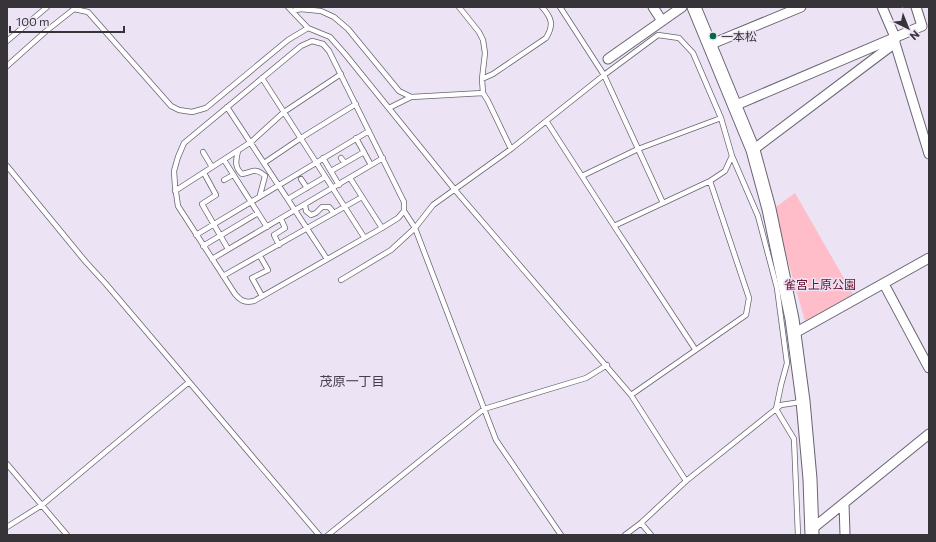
<svg xmlns="http://www.w3.org/2000/svg" width="936" height="542" font-family="Commissioner,'Noto Sans JP',sans-serif">
	<rect width="100%" height="100%" fill="#ece4f5"/>
	<path fill="#febdc9" d="M795 193 853 294 805 321 773 209Z"/>
	<g fill="none" stroke-linecap="round" stroke-linejoin="round">
		<defs>
			<path id="lane" d="M288 7 308 28 330 37 345 54 455 190 631 395 686 481
				M459 7 479 32 483 40 485 53 482 79 483 93 488 101 511 149
				M560 7 604 75 663 203
				M292 11 301 9 321 11 334 17 348 29 399 91 411 97 483 93
				M7 41 47 7
				M312 41 323 44 329 51 404 202V211L398 218 382 228 254 301C245 303 241 301 235 294L178 206 175 186 174 171 178 157 184 143 301 46Z
				M7 66 45 32 74 9 88 12 171 106 179 110 192 112 206 108 288 40 308 28
				M262 78 364 237
				M482 79 493 74 546 38C554 25 552 18 542 7
				M227 107 327 259
				M389 108 411 97
				M547 122 614 226 695 349
				M356 138 371 165
				M238 151C236 160 234 167 242 174 253 172 255 167 265 176L260 195
				M203 152 212 167
				M732 156 758 216 777 288 787 363 781 385 776 409 794 439 798 535
				M323 158 339 185
				M341 158 345 163
				M224 160 267 227
				M264 163 301 138 356 104
				M7 166 85 261 106 284 319 535
				M331 171 364 152
				M204 173 216 195 202 204 228 249
				M582 176 638 149 721 118
				M350 178 382 228
				M301 179 307 188
				M224 180 233 175
				M175 191 251 142 284 112 341 74
				M288 199 325 177
				M305 205 306 211 311 215 316 213 322 207H329L334 213
				M404 211 415 228 496 440 561 535
				M614 226 710 181
				M196 235 369 131
				M279 245 274 235 285 228 281 219
				M203 246 258 213
				M260 256 268 270 252 278 262 296
				M212 259 383 158
				M223 276 362 197
				M341 280 391 250 415 228 433 205 511 149 604 75 658 35 679 38 693 53 721 118 732 156 725 171 710 181 749 298 746 315 631 395
				M7 464 67 535
				M641 523 651 535
				M7 527 42 505 189 382
				M328 535 484 409 586 378 607 365
				M625 535 641 523 686 481 781 405 801 402"/>
			<path id="street" d="M653 7 662 21
				M882 7 895 37V43L929 154
				M709 45 801 7
				M608 59 682 7
				M734 106 922 26 916 7
				M753 150 895 43
				M884 284 929 368
				M793 334 929 258
				M844 503 845 535
				M812 529 929 434"/>
			<path id="secondary" d="M694 7 753 150 769 209 792 319 803 401 810 479 812 535"/>
		</defs>
		<use href="#lane" stroke="#6a6371" stroke-width="6"/>
		<use href="#street" stroke="#6a6371" stroke-width="11"/>
		<use href="#secondary" stroke="#6a6371" stroke-width="15"/>
		<use href="#lane" stroke="#fff" stroke-width="4.5"/>
		<use href="#street" stroke="#fff" stroke-width="9"/>
		<use href="#secondary" stroke="#fff" stroke-width="13"/>
	</g>
	<circle fill="#016a40" stroke="#ece4f5" stroke-width="1.5" cx="713" cy="36" r="4"/>
	<g text-anchor="middle" dominant-baseline="central" stroke-width="3" stroke-linejoin="round" paint-order="stroke">
		<g font-size="12" fill="#363339" stroke="#ece4f5" text-anchor="start">
			<text x="721" y="36">一本松</text>
		</g>
		<g font-size="12" fill="#6a1330" stroke="#ece4f5">
			<text x="820" y="284">雀宮上原公園</text>
		</g>
		<g font-size="13" fill="#46404d" stroke="#ece4f5">
			<text x="352" y="381">茂原一丁目</text>
		</g>
	</g>
	<rect width="936" height="542" fill="none" stroke="#363339" stroke-width="16"/>
	<g transform="translate(908 28) rotate(137)" stroke="#ece4f5" stroke-width="3" paint-order="stroke">
	<path d="M0-3L7 15L0 10L-7 15Z" fill="#363339"/>
	<text y="-6" font-size="11" font-weight="bold" text-anchor="middle" fill="#363339">N</text>
	</g>
	<path d="M10 26v6h114v-6" fill="none" stroke="#363339" stroke-width="2"/>
	<text x="16" y="26" font-size="12" fill="#363339" stroke="#ece4f5" stroke-width="3" paint-order="stroke">100 m</text>
</svg>
